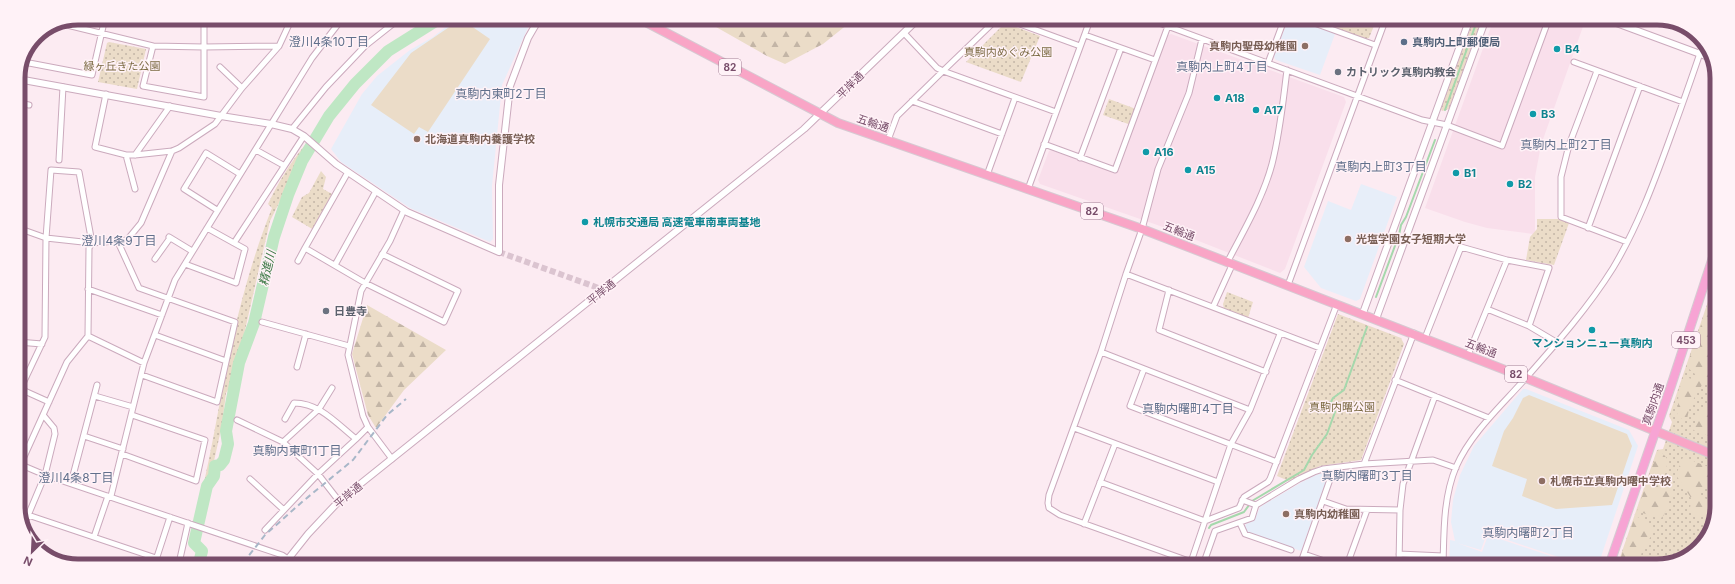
<svg xmlns="http://www.w3.org/2000/svg" width="1735" height="584" font-family="Inter,'Noto Sans JP',sans-serif">
	<defs>
		<pattern id="green-dots" width="8" height="8" patternUnits="userSpaceOnUse"><rect width="8" height="8" fill="#ebdcc8"/><path d="M2 2h.1M6 6h.1" fill="none" stroke="#c3b5a6" stroke-width="1.8" stroke-linecap="round"/></pattern>
		<pattern id="forest-firs" width="22" height="20" patternUnits="userSpaceOnUse"><rect width="22" height="20" fill="#ebdcc8"/><path d="M5 1l3.5 6h-7zM16 11l3.5 6h-7z" fill="#c3b5a6"/></pattern>
	</defs>
	<rect width="100%" height="100%" fill="#fcebf2"/>
	<path fill="#f9dfeb" d="M1493 21H1585L1541 145 1535 177V232L1533 234 1487 228 1465 222 1425 208Z
		M1171 34 1344 97 1346 102 1285 269 1280 273 1163 227 1040 184 1038 180 1049 151 1051 150 1116 173 1167 36Z"/>
	<path fill="#e7eef9" d="M456 19H532L502 85 492 186 493 239 490 242 410 208 341 162 331 149 362 94 377 76 410 50 433 37Z
		M1288 20H1298L1335 34 1320 75 1276 60 1274 57Z
		M1361 184 1397 197 1360 299 1356 301 1321 288 1304 267 1328 201 1351 210Z
		M1523 389H1526L1629 430 1638 446 1598 566H1585L1487 533 1481 550 1457 543 1482 552 1488 535 1581 566H1449L1450 540 1455 541 1451 522 1453 500 1460 475 1474 446Z
		M1323 473 1327 478 1301 551 1247 532 1245 527 1246 524 1254 521 1260 507 1302 482 1316 475Z"/>
	<path fill="url(#green-dots)" d="M1314 20 1376 21 1369 38 1366 39Z
		M1473 21H1481L1449 109 1442 111 1441 109Z
		M1005 23 1040 36 1021 82 966 62Z
		M109 42 146 49 137 89 98 82 107 43Z
		M1109 99 1136 109 1131 125 1103 115Z
		M305 145 307 147 270 221 233 382 226 393 222 425 200 524 194 523C207 475 215 428 224 380 235 322 250 263 272 208L268 204C278 183 290 163 305 145Z
		M321 171 326 177 323 189 334 195 314 230 292 217 302 197 309 193Z
		M1537 219H1558L1569 223 1554 265 1526 260 1530 237 1537 229Z
		M1716 278 1714 525 1693 554 1657 566H1617L1657 450 1663 449 1672 422 1669 416Z
		M1227 292 1253 302 1248 318 1224 309 1223 304Z
		M1338 314 1401 338 1404 344 1361 460 1320 466 1289 481 1277 476Z"/>
	<path fill="url(#forest-firs)" d="M702 19 853 20 823 44 785 64 767 56Z
		M1711 296 1715 299V310L1708 319 1709 326 1707 332H1710L1715 325V360L1711 382 1702 385 1690 405 1687 419 1683 420 1677 415C1680 403 1675 387 1685 377L1692 379 1695 377V374L1688 368 1687 365Z
		M367 305 446 350 404 390 376 428 368 415 352 354Z
		M1715 406 1714 438 1693 430C1699 413 1695 409 1715 406Z
		M1658 450 1661 451 1668 460 1666 470 1663 475V482L1672 493 1664 515 1660 519 1637 511Z
		M1683 457 1714 469V489L1709 485 1700 492V494L1712 504 1714 514C1707 518 1698 517 1692 512L1690 509 1691 498 1676 475Z
		M1635 516C1650 522 1658 527 1647 543 1645 546 1645 544 1643 548 1640 556 1642 561 1633 566 1627 566 1622 563 1621 557Z"/>
	<path fill="#ebdcc8" d="M461 19 490 39 428 132 419 127 414 134 371 105 411 53Z
		M1529 395 1627 434 1632 446 1612 505 1556 509 1522 496 1527 479 1492 466 1504 431 1513 418 1523 398Z"/>
	<g fill="none" stroke-linecap="round" stroke-linejoin="round">
		<path stroke="#a5d8ac" stroke-width="2" d="M1445 110 1477 21
			M1376 297 1399 235 1401 225 1406 217 1435 140
			M1209 528 1211 525 1244 512 1252 501 1304 470 1312 455 1327 434 1335 412 1331 402 1333 398 1344 390 1367 327"/>
		<path stroke="#bfe7c4" stroke-width="12" d="M199 563 202 551 194 543 207 486 214 476 215 466 220 465 224 460 228 444 226 431 239 363 254 323 274 237 288 195 302 161 329 116 355 84 388 51 439 19"/>
		<path stroke="#dbc4d0" stroke-width="6" stroke-dasharray="6 3" stroke-linecap="butt" d="M499 252 604 290"/>
		<defs>
			<path id="minor" d="M1009 20 1080 46
				M1151 20 1422 120 1447 125 1502 146 1548 21
				M1306 20 1375 45
				M63 24 153 46 204 47 279 46
				M904 33 937 68 943 71 996 20
				M1085 35 1155 60
				M153 46 143 86 204 97V18
				M24 62 92 75 105 18
				M1574 62 1683 102
				M1268 63 1284 20
				M220 67 242 88
				M1597 71 1569 145 1561 177V217L1627 242
				M106 94 95 147 126 155H135L172 151 179 148 215 124 242 88 279 46 292 18
				M912 101 1002 134
				M18 103 29 105
				M292 129 326 87 365 46 394 23 396 19
				M888 140 897 116 943 71 1056 112
				M1044 144 1115 170 1168 26
				M256 150 283 165
				M126 155 135 189
				M135 155 170 106
				M1080 158 1121 48
				M59 160 63 87
				M348 172 305 248 365 283 444 322 458 291 382 254
				M987 175 1015 98
				M1028 189 1090 20
				M217 210 184 189 206 153 240 174
				M18 228 46 238 92 243 127 240 141 223 172 151
				M207 228 234 243
				M1588 228 1640 86
				M169 237 192 251
				M118 242 139 288 235 322 217 402 142 375
				M155 259 170 238
				M298 261 305 248
				M1228 261C1244 230 1263 198 1272 164 1280 133 1283 101 1287 70
				M185 264 236 283 245 249 234 243 304 136
				M335 265 376 191
				M1126 274 1320 348
				M1288 285 1385 21
				M88 289 162 315
				M1169 290 1159 330 1266 372
				M1213 307 1233 263
				M1487 309 1529 326
				M262 322 349 346
				M155 335 226 361
				M88 336 144 363
				M1425 338 1461 247 1507 260 1549 268 1529 326 1556 342
				M18 342 42 344
				M1101 352 1250 410
				M1468 355 1507 260
				M297 367 306 334
				M1144 369 1130 406 1277 462
				M1395 380 1489 418
				M18 388 49 402
				M332 388 319 409 283 442 318 474 339 501
				M18 394 45 337 46 238 51 170 79 172 92 243 89 248 88 336 67 362 18 470
				M95 396 133 407
				M285 419 294 403C320 403 337 424 356 439L368 427
				M237 420 283 442
				M1074 428 1218 482
				M84 436 123 449
				M122 454 196 481 205 440 132 415
				M392 459 368 427 363 416 348 355 361 291 390 241 404 210
				M19 464 45 475 282 555 288 559
				M1364 464 1414 333
				M250 479 284 510
				M1100 482 1205 521 1239 508 1244 497 1268 482 1270 479 1337 304
				M71 483 97 385
				M111 496 144 363 175 280 312 58 342 19
				M1242 500 1256 505
				M1323 501 1346 509 1400 510
				M28 515 156 558
				M1240 523 1245 534 1291 550
				M1084 524 1115 444
				M24 525 45 475 55 434 54 428 44 416
				M265 530 318 474 356 439
				M94 537 108 496
				M1304 554 1336 565
				M1399 554 1443 556
				M1191 562 1231 444 1250 410 1280 334
				M155 563 170 517
				M179 563 188 523
				M1200 565 1060 515 1049 508 1048 503 1049 495 1101 352 1126 274 1142 229 1158 169 1189 93 1202 39
				M1203 565 1215 531 1252 518 1256 505 1299 479 1314 472 1323 469 1364 464 1433 460 1456 468
				M1300 565 1334 468
				M1347 565 1367 510
				M1399 565 1400 510 1403 484 1435 396
				M1443 566C1444 533 1443 498 1456 467 1471 433 1500 407 1525 379 1556 344 1588 308 1613 268 1637 228 1653 185 1669 141 1681 108 1693 75 1704 41"/>
			<path id="tertiary" d="M1611 21 1711 58
				M18 79 221 116 271 124 292 129 304 136 336 164 407 212 499 252V185L510 86 528 38 539 19
				M1363 313 1469 21
				M1376 319 1485 21
				M285 563 308 534 339 501 804 129 917 20"/>
			<path id="primary" d="M640 19 838 123 1142 229 1526 378 1714 455"/>
			<path id="trunk" d="M1609 566 1671 386 1716 248"/>
		</defs>
		<use href="#minor" stroke="#cbaabd" stroke-width="7"/>
		<use href="#tertiary" stroke="#cbaabd" stroke-width="8"/>
		<use href="#primary" stroke="#d6cad2" stroke-width="10"/>
		<use href="#trunk" stroke="#d6cad2" stroke-width="10"/>
		<use href="#minor" stroke="#fff" stroke-width="5"/>
		<use href="#tertiary" stroke="#fff" stroke-width="6"/>
		<use href="#primary" stroke="#f9a5c6" stroke-width="8"/>
		<use href="#trunk" stroke="#f7a4d4" stroke-width="8"/>
		<path stroke="#a8b7c8" stroke-width="2" stroke-dasharray="6 4" stroke-linecap="butt" d="M243 563 265 535 302 502 353 460 387 415 406 399"/>
	</g>
	<circle fill="#5c6f8a" stroke="#fff2f7" stroke-width="1.5" cx="1404" cy="42" r="4"/>
	<g fill="#8d6e63" stroke="#fff2f7" stroke-width="1.5">
		<circle cx="1305" cy="46" r="4"/>
		<circle cx="417" cy="139" r="4"/>
		<circle cx="1348" cy="239" r="4"/>
		<circle cx="1542" cy="481" r="4"/>
		<circle cx="1286" cy="514" r="4"/>
	</g>
	<g fill="#0f9aa8" stroke="#fff2f7" stroke-width="1.5">
		<circle cx="1557" cy="49" r="4"/>
		<circle cx="1217" cy="98" r="4"/>
		<circle cx="1256" cy="110" r="4"/>
		<circle cx="1533" cy="114" r="4"/>
		<circle cx="1146" cy="152" r="4"/>
		<circle cx="1188" cy="170" r="4"/>
		<circle cx="1456" cy="173" r="4"/>
		<circle cx="1510" cy="184" r="4"/>
		<circle cx="585" cy="222" r="4"/>
		<circle cx="1592" cy="330" r="4"/>
	</g>
	<g fill="#6b7280" stroke="#fff2f7" stroke-width="1.5">
		<circle cx="1338" cy="72" r="4"/>
		<circle cx="326" cy="311" r="4"/>
	</g>
	<g text-anchor="middle" dominant-baseline="central" stroke-width="3" stroke-linejoin="round" paint-order="stroke">
		<g fill="#fff2f7" stroke="#a07e94" stroke-width="1">
			<rect x="719" y="59" width="22" height="16" rx="3"/>
			<rect x="1081" y="203" width="22" height="16" rx="3"/>
			<rect x="1672" y="332" width="28" height="16" rx="3"/>
			<rect x="1505" y="366" width="22" height="16" rx="3"/>
		</g>
		<g font-size="10" font-weight="bold" fill="#784d6a">
			<text x="730" y="67">82</text>
			<text x="1092" y="211">82</text>
			<text x="1686" y="340">453</text>
			<text x="1516" y="374">82</text>
		</g>
		<g font-size="11" font-weight="bold" fill="#4e5e75" stroke="#fff2f7" text-anchor="start">
			<text x="1412" y="42">真駒内上町郵便局</text>
		</g>
		<g font-size="11" font-weight="bold" fill="#785e54" stroke="#fff2f7" text-anchor="start">
			<text x="1297" y="46" text-anchor="end">真駒内聖母幼稚園</text>
			<text x="425" y="139">北海道真駒内養護学校</text>
			<text x="1356" y="239">光塩学園女子短期大学</text>
			<text x="1550" y="481">札幌市立真駒内曙中学校</text>
			<text x="1294" y="514">真駒内幼稚園</text>
		</g>
		<g font-size="11" font-weight="bold" fill="#0d838f" stroke="#fff2f7" text-anchor="start">
			<text x="1565" y="49">B4</text>
			<text x="1225" y="98">A18</text>
			<text x="1264" y="110">A17</text>
			<text x="1541" y="114">B3</text>
			<text x="1154" y="152">A16</text>
			<text x="1196" y="170">A15</text>
			<text x="1464" y="173">B1</text>
			<text x="1518" y="184">B2</text>
			<text x="593" y="222">札幌市交通局 高速電車南車両基地</text>
			<text x="1592" y="343" text-anchor="middle">マンションニュー真駒内</text>
		</g>
		<g font-size="11" fill="#7d6c45" stroke="#fff2f7">
			<text x="1008" y="52">真駒内めぐみ公園</text>
			<text x="122" y="66">緑ヶ丘きた公園</text>
			<text x="1342" y="407">真駒内曙公園</text>
		</g>
		<g font-size="11" font-weight="bold" fill="#5b616d" stroke="#fff2f7" text-anchor="start">
			<text x="1346" y="72">カトリック真駒内教会</text>
			<text x="334" y="311">日豊寺</text>
		</g>
		<g font-size="11" fill="#784d6a" stroke="#fff2f7">
			<text transform="translate(850 85) rotate(-45)">平岸通</text>
			<text transform="translate(873 123) rotate(19)">五輪通</text>
			<text transform="translate(1179 231) rotate(21)">五輪通</text>
			<text transform="translate(601 292) rotate(-39)">平岸通</text>
			<text transform="translate(1481 348) rotate(21)">五輪通</text>
			<text transform="translate(1653 404) rotate(-71)">真駒内通</text>
			<text transform="translate(348 495) rotate(-40)">平岸通</text>
		</g>
		<g font-size="12" fill="#61708c" stroke="#fff2f7">
			<text x="329" y="41">澄川4条10丁目</text>
			<text x="1222" y="66">真駒内上町4丁目</text>
			<text x="501" y="93">真駒内東町2丁目</text>
			<text x="1566" y="144">真駒内上町2丁目</text>
			<text x="1381" y="166">真駒内上町3丁目</text>
			<text x="119" y="240">澄川4条9丁目</text>
			<text x="1188" y="408">真駒内曙町4丁目</text>
			<text x="297" y="450">真駒内東町1丁目</text>
			<text x="1367" y="475">真駒内曙町3丁目</text>
			<text x="76" y="477">澄川4条8丁目</text>
			<text x="1528" y="532">真駒内曙町2丁目</text>
		</g>
		<g font-size="12" font-style="italic" fill="#407c49" stroke="#fff2f7">
			<text transform="translate(267 268) rotate(-77)">精進川</text>
		</g>
	</g>
	<path d="M0 0H1735V584H0ZM78 25H1657A53 53 0 0 1 1710 78V506A53 53 0 0 1 1657 559H78A53 53 0 0 1 25 506V78A53 53 0 0 1 78 25Z" fill="#fff2f7" fill-rule="evenodd"/>
	<path fill="none" stroke="#784d6a" stroke-width="5" d="M78 25H1657A53 53 0 0 1 1710 78V506A53 53 0 0 1 1657 559H78A53 53 0 0 1 25 506V78A53 53 0 0 1 78 25Z"/>
	<g transform="translate(32 552) rotate(204)" stroke="#fff2f7" stroke-width="3" paint-order="stroke">
	<path d="M0-3L7 15L0 10L-7 15Z" fill="#784d6a"/>
	<text y="-6" font-size="11" font-weight="bold" text-anchor="middle" fill="#784d6a">N</text>
	</g>
</svg>
